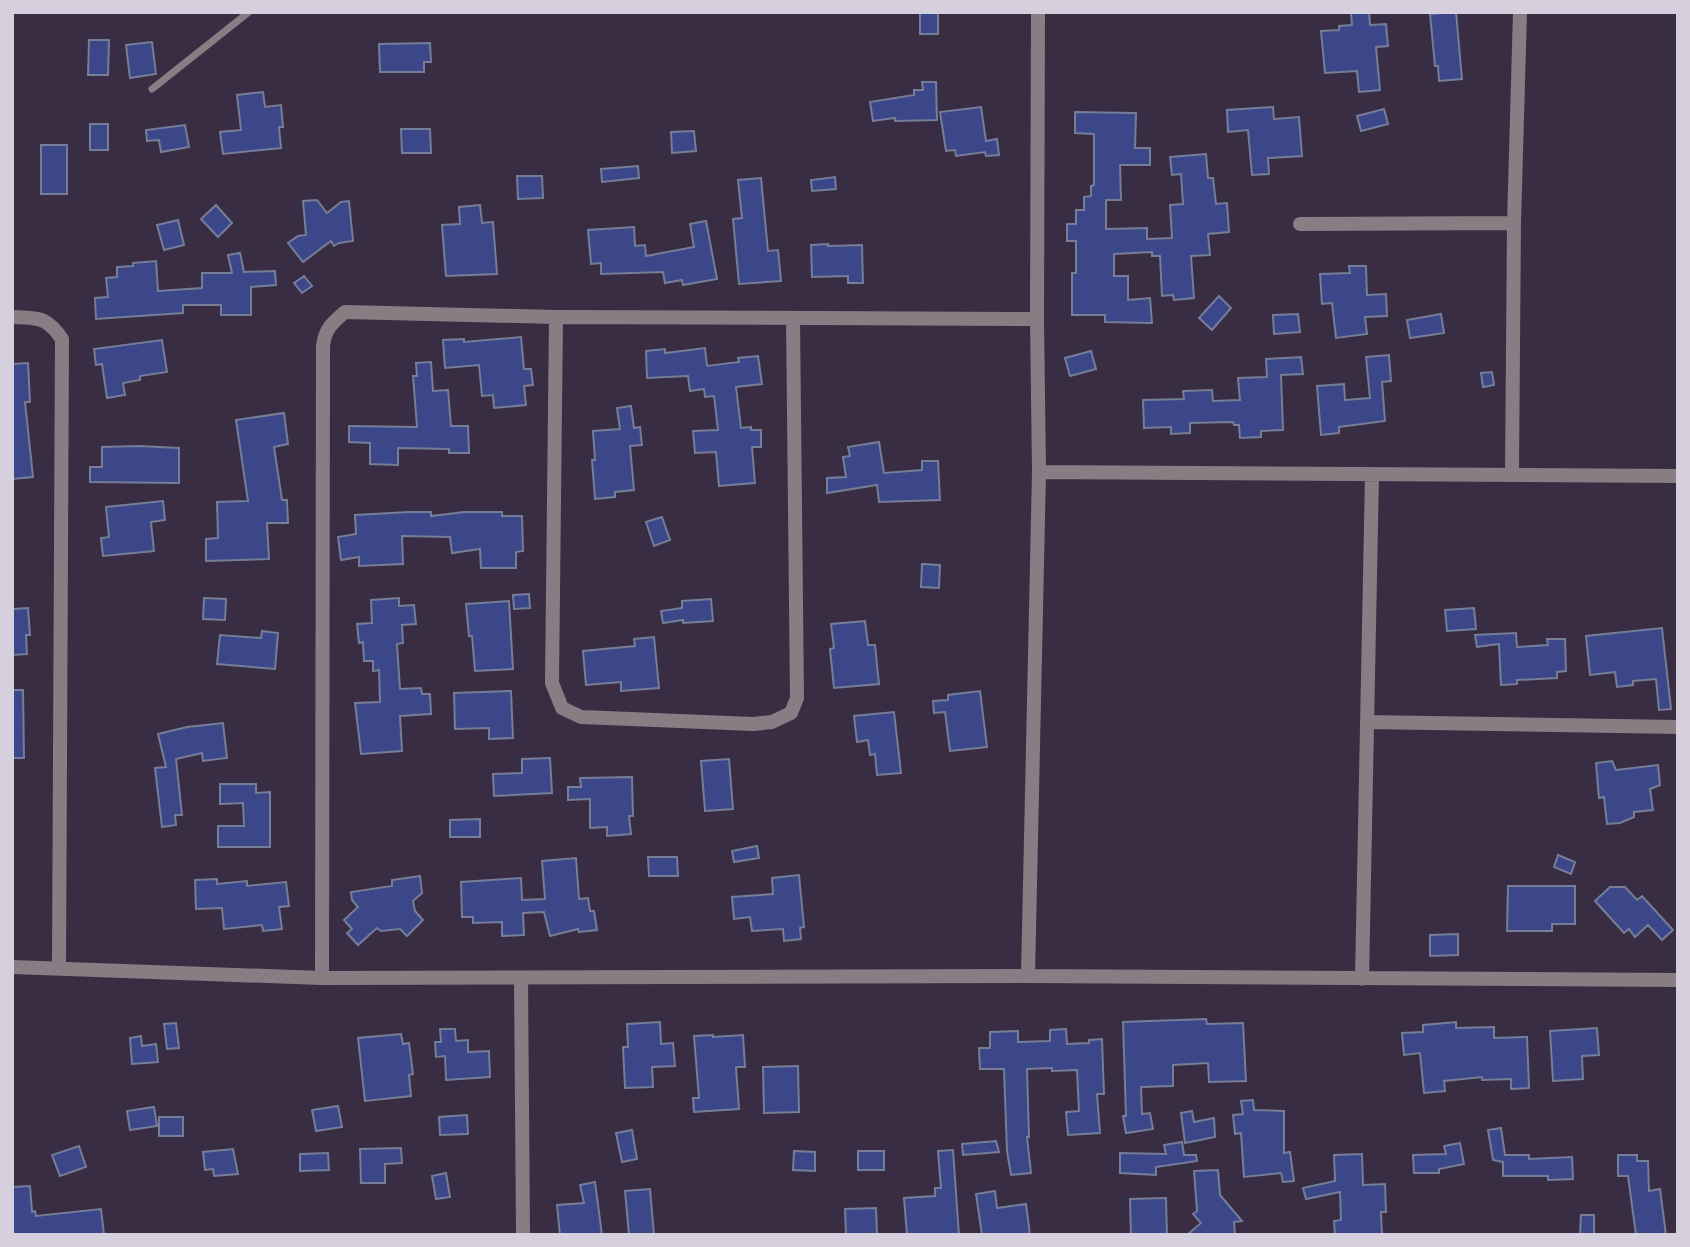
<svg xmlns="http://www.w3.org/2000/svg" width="1690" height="1247" font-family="'Zilla Slab',serif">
	<rect width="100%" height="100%" fill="#382d43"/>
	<path fill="#3b4789" stroke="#767d97" stroke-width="2" d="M920 12H938V34H920Z
		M1369 12 1370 25 1386 24 1388 46 1376 47 1380 90 1359 92 1357 71 1325 73 1321 31 1339 30V26L1352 25 1351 13Z
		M1456 12 1462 79 1439 81 1438 66H1435L1430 14Z
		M89 40H109L108 75H88Z
		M152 42 156 74 130 78 126 45Z
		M430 43 431 62H424V72H380L379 44Z
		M922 82H936L937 120 895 121V118L873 121 870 102 914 95V90H923Z
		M263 92 265 107 281 105 283 127H279L281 148 223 154 220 132 241 130 237 95Z
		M981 107 986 141 997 139 999 155 986 156 985 152 956 156 955 150 946 151 940 112Z
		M1273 107 1274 119 1299 117 1302 156 1268 158 1269 174 1252 175 1248 130 1228 132 1227 110Z
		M1384 109 1388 124 1361 131 1357 116Z
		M1075 112 1136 113 1135 148H1150V165H1120L1121 200H1106V229L1147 228V239L1172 238 1170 205 1183 204 1181 174 1172 175 1170 157 1206 154 1208 178H1213L1216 204 1227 203 1229 232 1208 234 1210 255 1191 256 1194 298 1174 300 1173 295 1162 296 1160 256H1152V252L1114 254V276H1128V300L1150 298 1152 323 1105 322V315H1072V273H1076V241H1067V224H1076V210H1084V197L1091 196V186L1094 185V134L1075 133Z
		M90 124H108V150H90Z
		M185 125 189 147 161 152 159 140 147 141 146 130Z
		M401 129H430L431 153H402Z
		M694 131 696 151 672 153 671 132Z
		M41 145H67V194H41Z
		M638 166 639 178 602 182 601 169Z
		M517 176H542L543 198 518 199Z
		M835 177 836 189 812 191 811 180Z
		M761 178 768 251 778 250 781 281 739 284 733 219 742 218 738 180Z
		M317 200 327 213 341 202 349 201 353 241 339 243 334 246 331 241 303 262 288 243 298 236 306 235 303 201Z
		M216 205 232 223 218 237 201 219Z
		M480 205 482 223 493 222 497 274 446 276 442 225 460 224 459 207Z
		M178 220 184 245 164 250 157 225Z
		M706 221 717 279 683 285 682 280 665 283 663 272 601 274V263L591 264 588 230 634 227 635 246 645 245 646 256 694 247 690 224Z
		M828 244V246L862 245 863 283H848V276L812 277 811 245Z
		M240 253 244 272 275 271 276 285 251 287V315H221V305H183V313L96 319 95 298 108 297 106 278 117 277V267L133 266V263L156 261 158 291 202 288V273H232L228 255Z
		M1349 266H1366L1367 295 1386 294 1387 316 1365 317 1367 334 1336 338 1332 303 1322 304 1320 274 1350 273Z
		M304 276 312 286 302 293 294 283Z
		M1219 296 1231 308 1212 330 1199 318Z
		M1298 314 1300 332 1274 334 1273 315Z
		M1441 314 1444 333 1410 338 1407 320Z
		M521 337 524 369H531L533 385 524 386 526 405 494 408 493 395 482 396 479 365 445 368 443 340 464 339V342Z
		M162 340 167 372 140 376V380L123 383 125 395 107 398 102 364 96 365 94 349Z
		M705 348 707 366 739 362 738 358 758 356 762 384 736 387 741 428 751 427V430H761V447H752L755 483 719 486 716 452 695 453 693 431 718 430 714 396 705 397 704 389 690 391 688 376 647 378 646 351 665 349V353Z
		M1091 351 1096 369 1070 376 1065 358Z
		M1389 355 1391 381 1382 382 1385 421 1339 427V433L1321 435 1317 386 1344 384 1345 400 1370 398 1366 357Z
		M1301 357 1303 374 1281 375 1283 430 1261 431V437L1240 438 1239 425H1234L1233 422 1190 423V433L1171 434V427L1144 428 1143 400 1184 399 1183 391 1212 390 1213 401 1240 400 1238 378 1267 377 1266 359Z
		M431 362 433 391 448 390 451 426H468L469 453H449V449L398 448V465L370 464V443L349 442V426L417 427 413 376H417L416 363Z
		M28 363 30 402H25L33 477 12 479V364Z
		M1492 372 1494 385 1483 387 1481 373Z
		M631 406 634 428 640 427 642 445 630 446 634 490 615 492V497L595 499 592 460H595L593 431 620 429 617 408Z
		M284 413 288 444 274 447 282 500H287L288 523H267L269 559 206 561V539L218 538 217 502 248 501 236 420Z
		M879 442 884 473 922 470V461H938L940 500 879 502 877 485 827 493V478L846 477 843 457 850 456 848 447Z
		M139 446 179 448V483L90 482V467H102V447Z
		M163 501 165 520 151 522 154 551 103 556 101 538 109 537 106 507Z
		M409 512H431V516L464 512H502V516H522L523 551 516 552V568H481L480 549 452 553 450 537 402 536 403 564 359 566V557L341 560 338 537 356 534 355 515Z
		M662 517 670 540 654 546 646 522Z
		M922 564 940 565 939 588 921 587Z
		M529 594 530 608 514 609 513 595Z
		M204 598 226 599 225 620 203 619Z
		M399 598V606L414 605 416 624 402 625 403 643 397 644 400 689 421 688 422 694H430L431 714 400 716 402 751 361 754 355 703 380 702 379 670 373 671V661H364L363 642 359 643 357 624 372 623 371 600Z
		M711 599 713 621 683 623V620L663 623 661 611 682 608V601Z
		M509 601 513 669 475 671 472 636H469L466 604Z
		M28 608 30 635H26L27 654 12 655V609Z
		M1474 608 1476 629 1447 631 1445 610Z
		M865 621 868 645H875L879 684 834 688 830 649 834 648 831 624Z
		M1662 628 1671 709 1659 710 1656 679 1633 681V685L1617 687 1615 672 1590 675 1586 636Z
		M262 631 278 633 275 669 217 664 220 635 261 638Z
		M1516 633 1517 647 1548 645 1547 639H1565L1566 671 1557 672V678L1517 680V684L1501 685 1499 644 1477 647 1475 635Z
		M654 637 659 688 621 691V682L586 685 583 651 635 646 634 639Z
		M12 690H23L24 758H12Z
		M511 691 513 738 489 739V728L455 729 454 693Z
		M980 691 987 747 950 751 945 712 934 713 933 701 948 700V695Z
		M894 712 901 773 877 775 875 754 870 755 868 740 857 742 854 716Z
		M223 723 227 758 203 761 202 753 176 759 182 815H175L176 825 162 827 155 768 166 767 158 734 187 727Z
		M550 758 552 793 494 796 493 774 522 773V759Z
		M729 759 733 809 705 811 701 761Z
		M1612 761 1616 770 1658 765 1660 785 1650 789 1653 810 1634 812V817L1620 823 1607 824 1604 797 1599 798 1596 763Z
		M632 777 633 816H629L631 834 607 836V827L590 828V799L568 800V787H581L580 778Z
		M220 784H256V793L270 792V847H218V826H244L243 803 220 804Z
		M480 819V837H450V820Z
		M757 846 759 858 734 862 732 851Z
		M1558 855 1575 862 1571 874 1554 867Z
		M648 857H677L678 876H649Z
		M576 858 579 899 588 898 590 911H594L597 930 579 932 578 929 550 936 544 912 523 913 524 935 502 936V922L473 923V917H462L461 882 521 878 522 900 545 899 542 861Z
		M799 875 804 927 800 928 801 939 784 941 783 929 752 931 750 917 734 919 732 897 773 894 772 878Z
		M420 876 422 893 413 901 415 911 423 920 407 936 400 929 381 931 377 928 358 945 347 933 352 929 344 920 358 907 352 900 351 892 392 886V880Z
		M217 879V884L247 881V886L286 882 289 906 279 907 282 929 263 931 262 925 224 929 222 908 196 909 195 880Z
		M1508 886H1575V924H1552V931H1507Z
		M1610 887H1625L1637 900 1642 896 1673 930 1662 940 1648 925 1635 937 1629 929 1624 933 1595 901Z
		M1458 934V955L1430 956V935Z
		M1206 1019 1207 1024 1243 1023 1246 1081 1209 1082 1208 1063 1173 1065V1086L1141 1087 1142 1114 1150 1113 1153 1129 1126 1133 1123 1116H1126L1123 1022Z
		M660 1022 661 1044 673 1043 675 1066 652 1067 653 1087 625 1088 623 1047H628L627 1024Z
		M1456 1022V1028L1494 1027V1038L1527 1037 1529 1088 1511 1089V1079L1482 1080V1077L1444 1081 1445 1091 1424 1093 1420 1053 1404 1055 1402 1033 1423 1032V1025Z
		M176 1023 179 1048 167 1049 164 1024Z
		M1597 1028 1599 1055 1582 1056 1583 1079 1553 1081 1550 1031Z
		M440 1029H455L456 1041 468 1040V1052L489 1051 490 1077 446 1080 445 1056 436 1057 435 1042H441Z
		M1066 1029 1067 1044 1089 1043V1040L1102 1039 1104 1094H1097L1100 1133 1068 1135 1066 1112 1079 1111 1077 1070 1052 1071V1068L1027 1069 1029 1137H1027L1031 1173 1011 1175 1007 1151 1004 1069H980L979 1048H990V1032L1018 1031V1042L1050 1041V1030Z
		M401 1034 403 1044 409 1043 413 1074 409 1075 411 1096 365 1101 358 1038Z
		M713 1035V1037L743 1035 745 1067H736L739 1109 694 1112 693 1098H699L694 1036Z
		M141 1036 142 1046 156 1044 158 1062 132 1064 130 1038Z
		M798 1066 799 1112 764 1113 763 1067Z
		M1253 1100 1254 1110 1284 1111V1153L1290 1152 1294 1181 1283 1182 1281 1173 1244 1177 1241 1133 1235 1134 1233 1115 1243 1114 1241 1101Z
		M338 1106 342 1127 316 1131 312 1110Z
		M154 1107 157 1126 130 1130 127 1111Z
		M1192 1111 1194 1122 1214 1118 1215 1137 1185 1143 1181 1113Z
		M467 1115 468 1134 440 1135 439 1117Z
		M159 1117H183V1136H159Z
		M1501 1128 1505 1155H1529V1159L1572 1157 1573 1179 1548 1180V1176H1503V1162L1493 1160 1488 1130Z
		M632 1130 637 1159 622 1162 616 1133Z
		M996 1141 999 1152 963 1155 962 1144Z
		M1182 1142 1184 1155H1196L1197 1161 1156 1167V1175L1120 1173V1153L1166 1154 1164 1145Z
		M1460 1143 1464 1164 1439 1169V1173H1414L1413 1155 1446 1154 1444 1146Z
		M79 1146 86 1167 60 1176 52 1155Z
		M401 1148 402 1163 385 1164V1183H361L360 1149Z
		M233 1149 238 1174 214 1176 213 1169 205 1170 203 1152Z
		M953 1150 959 1235H907L904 1198 935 1196V1188H941L938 1151Z
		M794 1151 815 1152V1171L793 1170Z
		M858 1151H884V1170H858Z
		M328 1153 329 1170 300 1171V1154Z
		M1362 1154 1363 1185 1385 1184 1386 1212H1381L1382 1235H1335L1334 1221 1341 1220 1340 1192 1306 1199 1303 1188 1335 1181 1334 1155Z
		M1618 1155H1637V1161H1648L1649 1191 1660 1189 1666 1235H1636L1628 1176H1618Z
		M1218 1170 1220 1195 1242 1221 1234 1222 1235 1235H1187L1201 1223 1193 1214 1197 1211 1194 1171Z
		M446 1173 450 1197 436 1199 432 1176Z
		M595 1182 602 1235H560L557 1205 584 1203 580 1185Z
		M30 1186 32 1212 35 1211 36 1216 101 1209 104 1235H12V1187Z
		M650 1189 654 1235H629L625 1191Z
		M995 1191 997 1208 1026 1204 1030 1235H982L976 1194Z
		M1166 1198 1167 1235H1131L1130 1199Z
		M876 1208 877 1235H846L845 1209Z
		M1581 1215H1594V1235H1580Z"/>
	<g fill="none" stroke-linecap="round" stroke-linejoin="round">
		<path stroke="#897d84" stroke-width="7" d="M152 89 249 12"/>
		<path stroke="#897d84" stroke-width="14" d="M1300 224 1514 223
			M12 317C38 318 46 316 62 339L59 967
			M556 317 552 683 562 708 581 717 753 724 772 722 791 713 797 698 793 318
			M1039 472 1678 476
			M1512 474 1514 223 1520 12
			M1367 722 1678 727
			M12 967 322 978 1028 976 1678 980
			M1028 976 1039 472 1037 319 1038 12
			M322 978 323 346C325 329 332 323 345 312L556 317 1037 319
			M521 978 523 1235
			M1362 979 1372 475"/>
	</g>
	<rect width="1690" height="1247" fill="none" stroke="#d6cfdd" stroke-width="28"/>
</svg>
